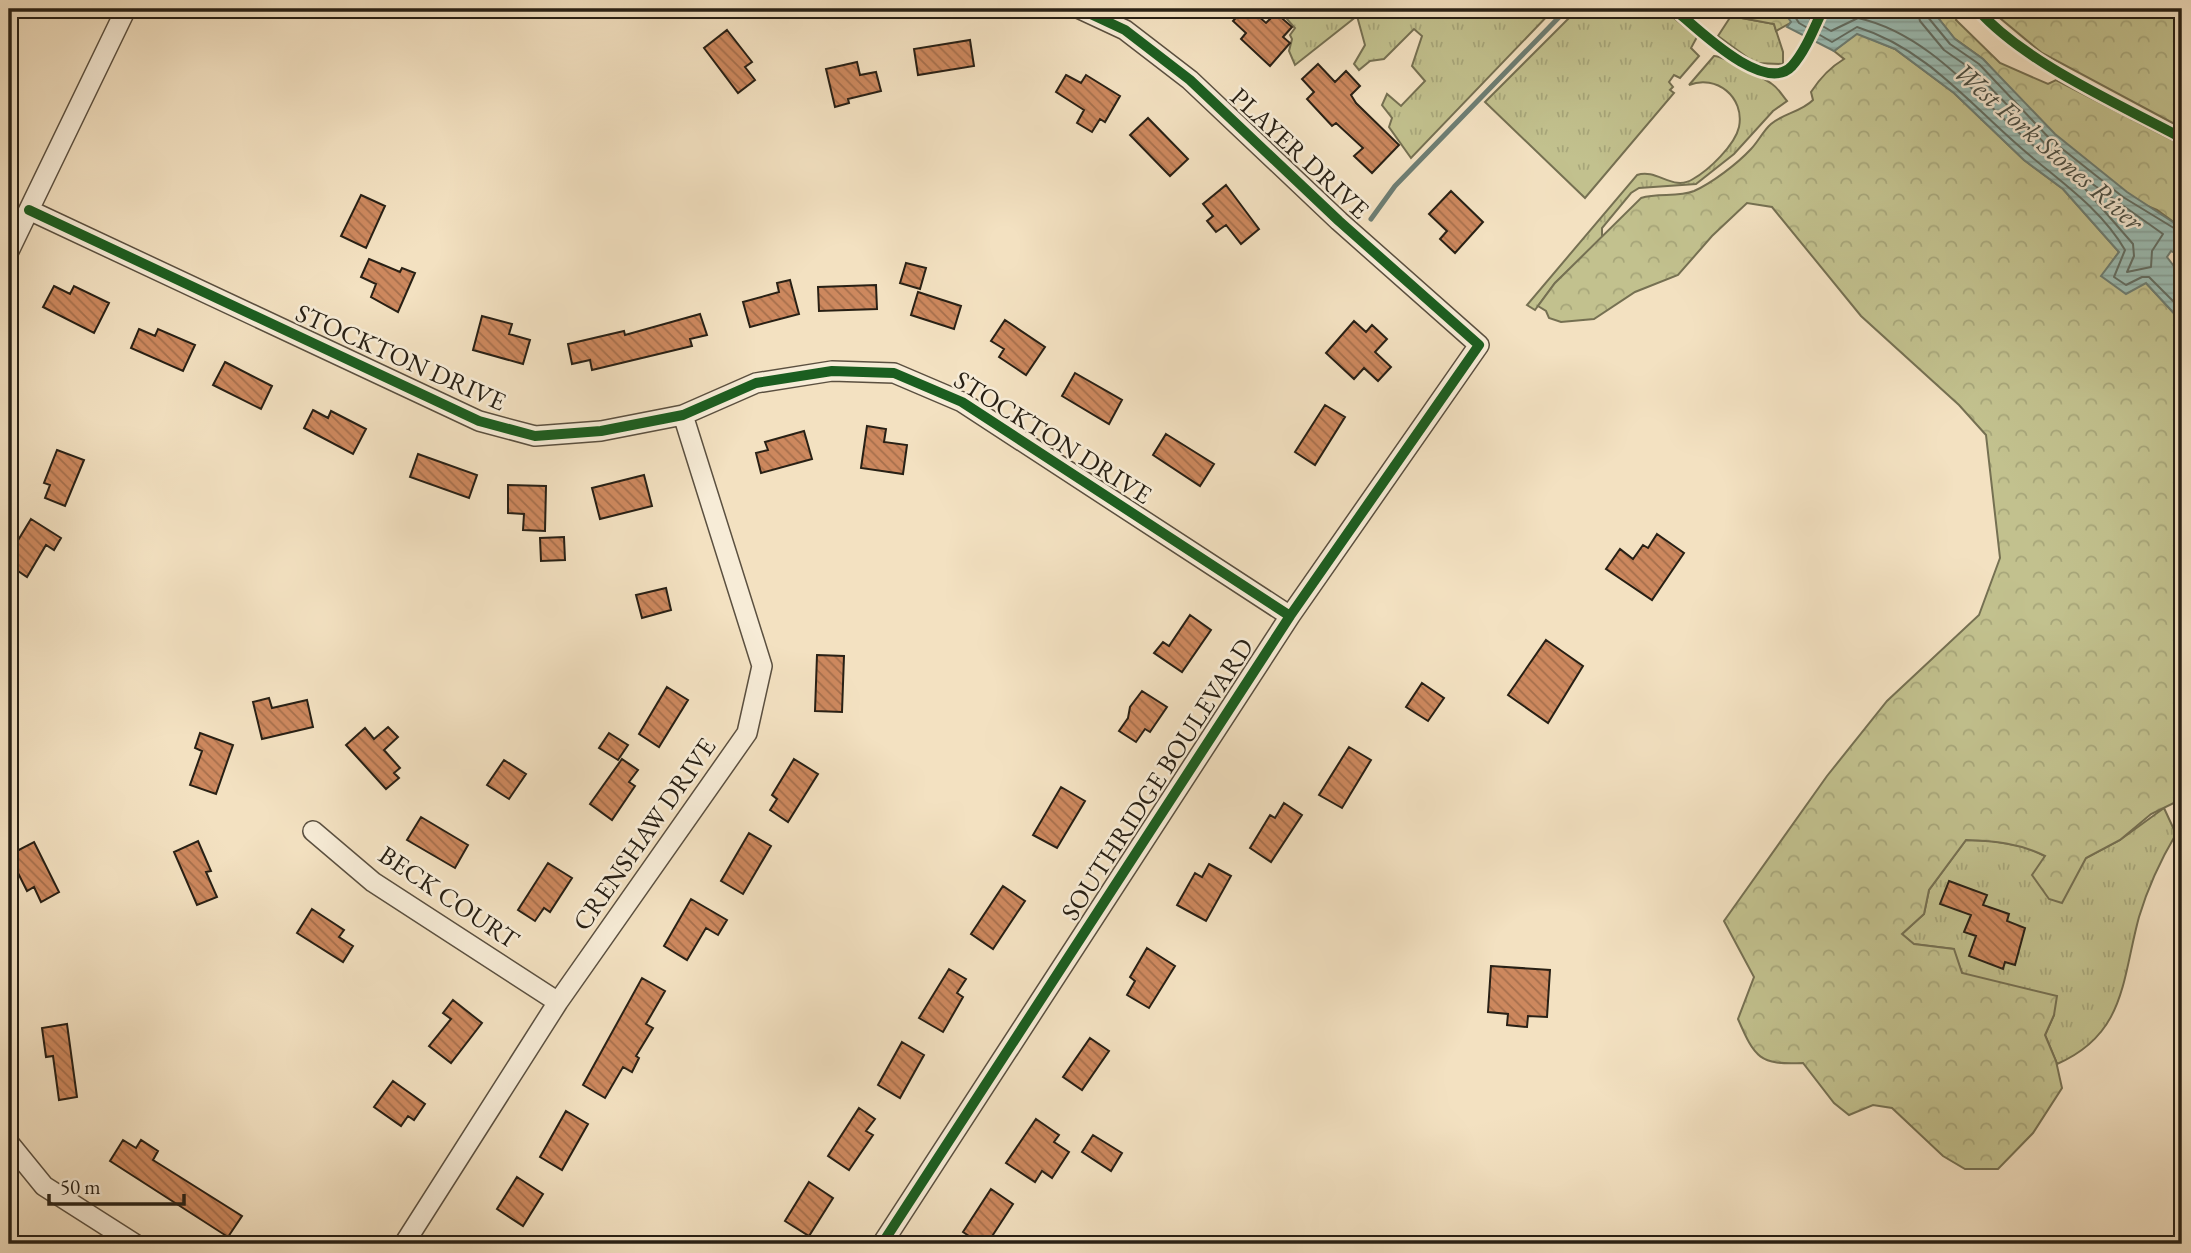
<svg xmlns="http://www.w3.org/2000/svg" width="2191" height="1253" font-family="'EB Garamond',serif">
	<defs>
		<pattern id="grass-tufts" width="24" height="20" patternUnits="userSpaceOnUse" patternTransform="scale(1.75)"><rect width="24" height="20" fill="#c2c18e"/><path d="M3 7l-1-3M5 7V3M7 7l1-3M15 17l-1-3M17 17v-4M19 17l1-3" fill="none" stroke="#a7a67a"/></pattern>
		<pattern id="forest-crowns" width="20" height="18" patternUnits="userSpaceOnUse" patternTransform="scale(1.75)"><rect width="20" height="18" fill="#c2c18e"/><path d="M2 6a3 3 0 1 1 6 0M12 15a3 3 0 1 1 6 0" fill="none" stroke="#a7a67a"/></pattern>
		<pattern id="water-rules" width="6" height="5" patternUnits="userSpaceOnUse" patternTransform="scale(1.75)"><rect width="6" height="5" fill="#9bbdb4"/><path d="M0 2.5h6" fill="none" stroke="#86a29a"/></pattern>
		<pattern id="building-back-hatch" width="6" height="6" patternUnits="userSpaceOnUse" patternTransform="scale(1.75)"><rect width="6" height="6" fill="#cd885e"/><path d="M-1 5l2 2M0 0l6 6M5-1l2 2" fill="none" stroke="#a66f4c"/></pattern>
	</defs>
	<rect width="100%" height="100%" fill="#f3e1c1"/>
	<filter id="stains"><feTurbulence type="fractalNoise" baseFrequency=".00286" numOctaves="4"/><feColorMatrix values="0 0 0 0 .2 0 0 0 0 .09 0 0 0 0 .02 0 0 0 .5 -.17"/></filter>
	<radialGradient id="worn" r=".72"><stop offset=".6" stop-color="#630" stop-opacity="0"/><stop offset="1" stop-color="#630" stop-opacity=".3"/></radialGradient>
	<path fill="url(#grass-tufts)" stroke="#757052" stroke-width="2" d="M1278 9H1554L1411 158 1389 127 1392 118 1382 105 1387 94 1401 106 1425 81 1412 66 1422 36 1414 29 1384 59 1370 61 1359 70 1354 64 1365 45 1357 16 1295 65 1289 51 1292 39 1290 35 1295 28Z
		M1578 9H1663L1697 37 1691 48 1699 56 1680 78 1674 75 1669 82 1673 87 1670 90 1674 93 1585 198 1485 102Z
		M1731 16 1774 24 1783 52V64L1755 63 1718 36Z
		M1714 56C1721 55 1765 79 1772 84 1778 88 1782 95 1787 101L1773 111 1734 154 1696 184 1639 188 1631 193 1602 228V239L1555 283 1535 310 1527 305 1637 175C1657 168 1673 192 1693 179 1709 170 1735 145 1739 127 1745 97 1716 74 1689 85Z
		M2164 808 2176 834C2160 861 2148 887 2139 917 2122 979 2126 1034 2057 1064L2045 1035 2054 1015 1962 973 1953 949 1913 944 1902 934 1924 914 1929 890 1966 840 1992 841 2026 847 2045 856 2086 858 2120 840Z"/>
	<path fill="url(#forest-crowns)" stroke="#757052" stroke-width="2" d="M1737 9H1782L1792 22 1776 31 1774 24 1731 16Z
		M1931 9H1960L1956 20 2000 63 2048 84 2056 80 2182 145V228L2157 210 2101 187 1983 59 1954 38Z
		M1989 9H2154L2182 21V128L2042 53Z
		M1857 33 1895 49 1954 93 2024 160 2063 189 2119 252 2102 276 2146 283 2182 322V799L2151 814 2120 840 2086 858 2062 903 2049 899 2032 875 2045 856C2019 843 1994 841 1966 840L1929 890 1924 914 1902 934 1914 944 1954 949 1962 973 2057 996 2054 1015 2045 1035 2056 1061 2062 1088 2033 1133 1998 1169H1965L1943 1156 1892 1108 1873 1105 1849 1115 1834 1103 1803 1063C1759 1065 1755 1058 1738 1019L1754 977 1724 921 1827 776 1887 701 1979 615 2000 558 1986 435 1959 405 1861 316 1772 207 1747 203 1712 236 1678 275 1635 292 1594 319 1561 322 1549 318 1546 311 1538 306 1555 283 1641 198C1658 192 1677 198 1694 191 1712 183 1737 164 1751 149 1758 142 1763 131 1771 124 1784 113 1801 112 1813 100L1811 92C1820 78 1829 68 1844 59L1834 51Z"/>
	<path fill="url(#water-rules)" stroke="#6d7e74" stroke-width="2" d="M1782 9H1931L1955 39 1983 59 2055 134 2127 192 2182 228V256L2171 251 2167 257 2182 277V322L2146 283 2126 294 2101 276 2119 252 2063 189 2024 160 1954 93 1895 49 1857 34 1834 51 1787 27 1791 22Z"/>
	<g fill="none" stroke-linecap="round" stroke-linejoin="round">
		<path stroke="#626e64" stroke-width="2" d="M1790 9 1799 23 1832 42 1857 27C1928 49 1972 107 2027 153 2062 183 2101 209 2125 250L2114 277 2126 285 2142 277H2149L2182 310
			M1801 9 1807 17 1831 31 1858 18C1939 36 1991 117 2055 163H2059V158L1974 71 1944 50 1920 21 1917 9
			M1926 9 1927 16 1950 44 1979 64 2051 140 2123 197 2182 233
			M2080 179 2084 178 2163 234 2152 251 2151 267 2127 272 2134 256 2133 244 2080 183Z"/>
		<path stroke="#6d7e74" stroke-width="5" d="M1371 219 1395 186 1567 9"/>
	</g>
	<path fill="url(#building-back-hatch)" stroke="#282015" stroke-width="2" d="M1244 9H1250L1266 23 1276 13 1292 27 1283 37 1290 43 1270 66 1241 39 1246 33 1233 21Z
		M727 30 752 62 745 67 755 80 738 93 704 48Z
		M970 40 974 66 918 75 914 49Z
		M857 62 860 75 876 72 881 91 848 99 849 103 835 107 826 69Z
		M1318 64 1335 82 1346 71 1360 86 1351 95 1356 103 1399 145 1372 173 1354 156 1363 148 1336 123 1332 126 1307 99 1314 92 1302 79Z
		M1066 75 1081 83 1086 75 1120 96 1105 122 1100 119 1092 132 1077 123 1084 110 1056 92Z
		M1148 118 1188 159 1170 176 1130 135Z
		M1226 185 1259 229 1241 244 1226 225 1216 232 1207 221 1213 216 1203 204Z
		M1451 191 1483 222 1455 253 1440 239 1447 231 1429 214Z
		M361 195 385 206 366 248 341 236Z
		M369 259 400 272 402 268 415 273 398 312 371 297 376 284 361 277Z
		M906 263 926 268 920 289 900 283Z
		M790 280 799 314 750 327 743 302 779 292 777 283Z
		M876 285 877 309 819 311 818 287Z
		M54 286 70 294 74 286 109 303 94 333 43 307Z
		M918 292 961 306 954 329 911 315Z
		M700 314 707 335 690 339 692 346 592 370 590 360 572 364 568 344 624 331 625 335Z
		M482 316 512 324 509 334 530 340 523 364 473 350Z
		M1005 320 1045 347 1026 375 999 357 1004 349 991 341Z
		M1354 321 1366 332 1372 325 1387 339 1375 352 1391 367 1378 381 1364 368 1354 379 1326 353Z
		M139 329 155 336 158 329 195 345 183 371 131 348Z
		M225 362 272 386 261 409 213 385Z
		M1075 373 1122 400 1109 424 1062 396Z
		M1325 405 1345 417 1315 465 1295 452Z
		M313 410 328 418 331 411 366 429 353 454 304 428Z
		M867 426 886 429 884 442 907 445 903 474 861 468Z
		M804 431 812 459 761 473 756 453 768 450 765 442Z
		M1166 434 1214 464 1200 486 1153 455Z
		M57 450 84 460 65 506 45 498 50 485 44 483Z
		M418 454 477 475 469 498 410 477Z
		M644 475 652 506 600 519 592 488Z
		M508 485 546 486 545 531 523 530 524 514 508 513Z
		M31 519 61 538 54 550 46 545 27 577 9 565V555Z
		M1657 534 1684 553 1652 600 1606 569 1620 549 1633 559 1643 545 1648 548Z
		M564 537 565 560 541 561 540 538Z
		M666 588 671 610 642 618 636 595Z
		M1190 615 1211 630 1182 672 1154 653 1163 642 1169 646Z
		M1546 640 1583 666 1548 723 1508 695Z
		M817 655 844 656 842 712 815 711Z
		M1422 683 1444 698 1428 721 1406 707Z
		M667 687 688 700 659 747 639 734Z
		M1142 691 1167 707 1150 732 1145 729 1136 742 1119 731 1128 718 1130 707Z
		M269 698 272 708 307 700 313 727 262 739 253 702Z
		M388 727 398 737 384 750 400 768 394 773 399 778 386 789 346 745 365 728 374 739Z
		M200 733 233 745 216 794 190 785 202 751 195 748Z
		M609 733 628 745 618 760 599 748Z
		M1349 747 1371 760 1342 808 1319 795Z
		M622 759 638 770 629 782 635 786 612 820 590 804Z
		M794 759 818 774 788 822 770 810 777 799 772 795Z
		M504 760 526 774 509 799 487 785Z
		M1061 787 1085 801 1057 848 1033 835Z
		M1284 803 1302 815 1271 862 1250 848 1270 815 1275 818Z
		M421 817 468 845 455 868 407 840Z
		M749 833 771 846 743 894 721 881Z
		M198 841 211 871 206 872 217 897 197 905 174 852Z
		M34 842 59 892 41 902 34 887 27 891 9 855Z
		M548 863 572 878 550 912 544 908 535 921 518 910Z
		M1209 864 1231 876 1206 921 1177 905 1195 873 1202 877Z
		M1949 881 1987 895 1983 905 2009 914 2007 921 2025 928 2015 965 2005 962 2003 969 1969 956 1976 936 1964 932 1971 915 1940 904Z
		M1003 886 1025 901 993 949 971 934Z
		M691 899 727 920 718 935 706 928 687 960 664 946Z
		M312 909 344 930 339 937 353 946 343 962 297 933Z
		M1147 948 1175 966 1149 1008 1127 995 1135 981 1130 977Z
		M1491 966 1550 970 1547 1017 1528 1016 1527 1027 1507 1025 1508 1014 1488 1012Z
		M949 969 966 979 957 993 963 997 943 1032 919 1018Z
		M642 978 665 991 646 1024 653 1028 636 1056 639 1058 632 1072 623 1067 605 1098 583 1085Z
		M453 1000 482 1023 451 1063 429 1046 451 1019 443 1013Z
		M67 1024 77 1097 59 1100 53 1056 46 1057 42 1028Z
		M1090 1038 1109 1051 1082 1090 1063 1077Z
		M902 1042 924 1055 900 1098 878 1085Z
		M393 1081 425 1104 414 1120 408 1116 401 1126 374 1107Z
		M859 1108 875 1119 866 1131 873 1135 849 1170 828 1156Z
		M566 1111 588 1124 562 1170 540 1157Z
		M1036 1119 1059 1135 1054 1142 1069 1152 1052 1178 1042 1171 1035 1182 1006 1163Z
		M1093 1135 1122 1153 1111 1171 1082 1152Z
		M123 1140 136 1148 141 1140 158 1151 153 1160 242 1216 228 1237 110 1161Z
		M517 1177 543 1194 523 1226 497 1209Z
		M809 1182 833 1198 809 1236 785 1221Z
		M991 1189 1013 1204 987 1244H981L963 1232Z"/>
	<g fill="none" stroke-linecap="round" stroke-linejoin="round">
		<defs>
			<path id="minor" d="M29 210 479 421 535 436 601 431 683 415 756 383 832 371 894 373 962 402 1290 616
				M9 251 126 9
				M313 831 373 882 558 1002
				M9 1143 44 1186 135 1244
				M404 1244 558 1002 747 733 762 666 683 415
				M882 1244 1290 616 1479 345 1339 221 1190 80 1125 30 1080 9"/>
		</defs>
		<use href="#minor" stroke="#5b5040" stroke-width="22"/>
		<use href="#minor" stroke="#f7ecd7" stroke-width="19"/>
		<defs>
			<path id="cycleway" d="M1674 9C1695 26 1764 96 1792 66 1806 50 1814 28 1823 9
				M1977 9C2025 63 2117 103 2182 138
				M29 210 479 421 535 436 601 431 683 415 756 383 832 371 894 373 962 402 1290 616
				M882 1244 1290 616 1479 345 1339 221 1190 80 1125 30 1080 9"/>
		</defs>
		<use href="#cycleway" stroke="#f7ecd7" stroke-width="15"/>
		<use href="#cycleway" stroke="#1b5e20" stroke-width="10"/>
	</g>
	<g text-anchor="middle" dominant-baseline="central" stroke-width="5" stroke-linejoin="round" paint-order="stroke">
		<g font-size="26" fill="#282015" stroke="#f7ecd7">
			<text transform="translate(1300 153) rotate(43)">PLAYER DRIVE</text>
			<text transform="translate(401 357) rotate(24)">STOCKTON DRIVE</text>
			<text transform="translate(1053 437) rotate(32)">STOCKTON DRIVE</text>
			<text transform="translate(1157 779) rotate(-57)">SOUTHRIDGE BOULEVARD</text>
			<text transform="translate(644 834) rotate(-55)">CRENSHAW DRIVE</text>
			<text transform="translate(449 897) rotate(34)">BECK COURT</text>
		</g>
		<g font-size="28" font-style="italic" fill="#4a4f45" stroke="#f7ecd7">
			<text transform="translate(2049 146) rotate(41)">West Fork Stones River</text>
		</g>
	</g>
	<rect width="2191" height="1253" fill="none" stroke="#f3e1c1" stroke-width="35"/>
	<rect x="10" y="10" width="2170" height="1232" fill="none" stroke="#282015" stroke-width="3.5"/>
	<rect x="18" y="18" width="2156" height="1218" fill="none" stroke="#282015" stroke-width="2"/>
	<path d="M49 1194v10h135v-10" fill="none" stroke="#282015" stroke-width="3.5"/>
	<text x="60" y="1194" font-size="21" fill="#282015" stroke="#f7ecd7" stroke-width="5" paint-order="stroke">50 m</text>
	<rect width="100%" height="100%" filter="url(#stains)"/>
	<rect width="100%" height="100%" fill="url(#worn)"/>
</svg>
